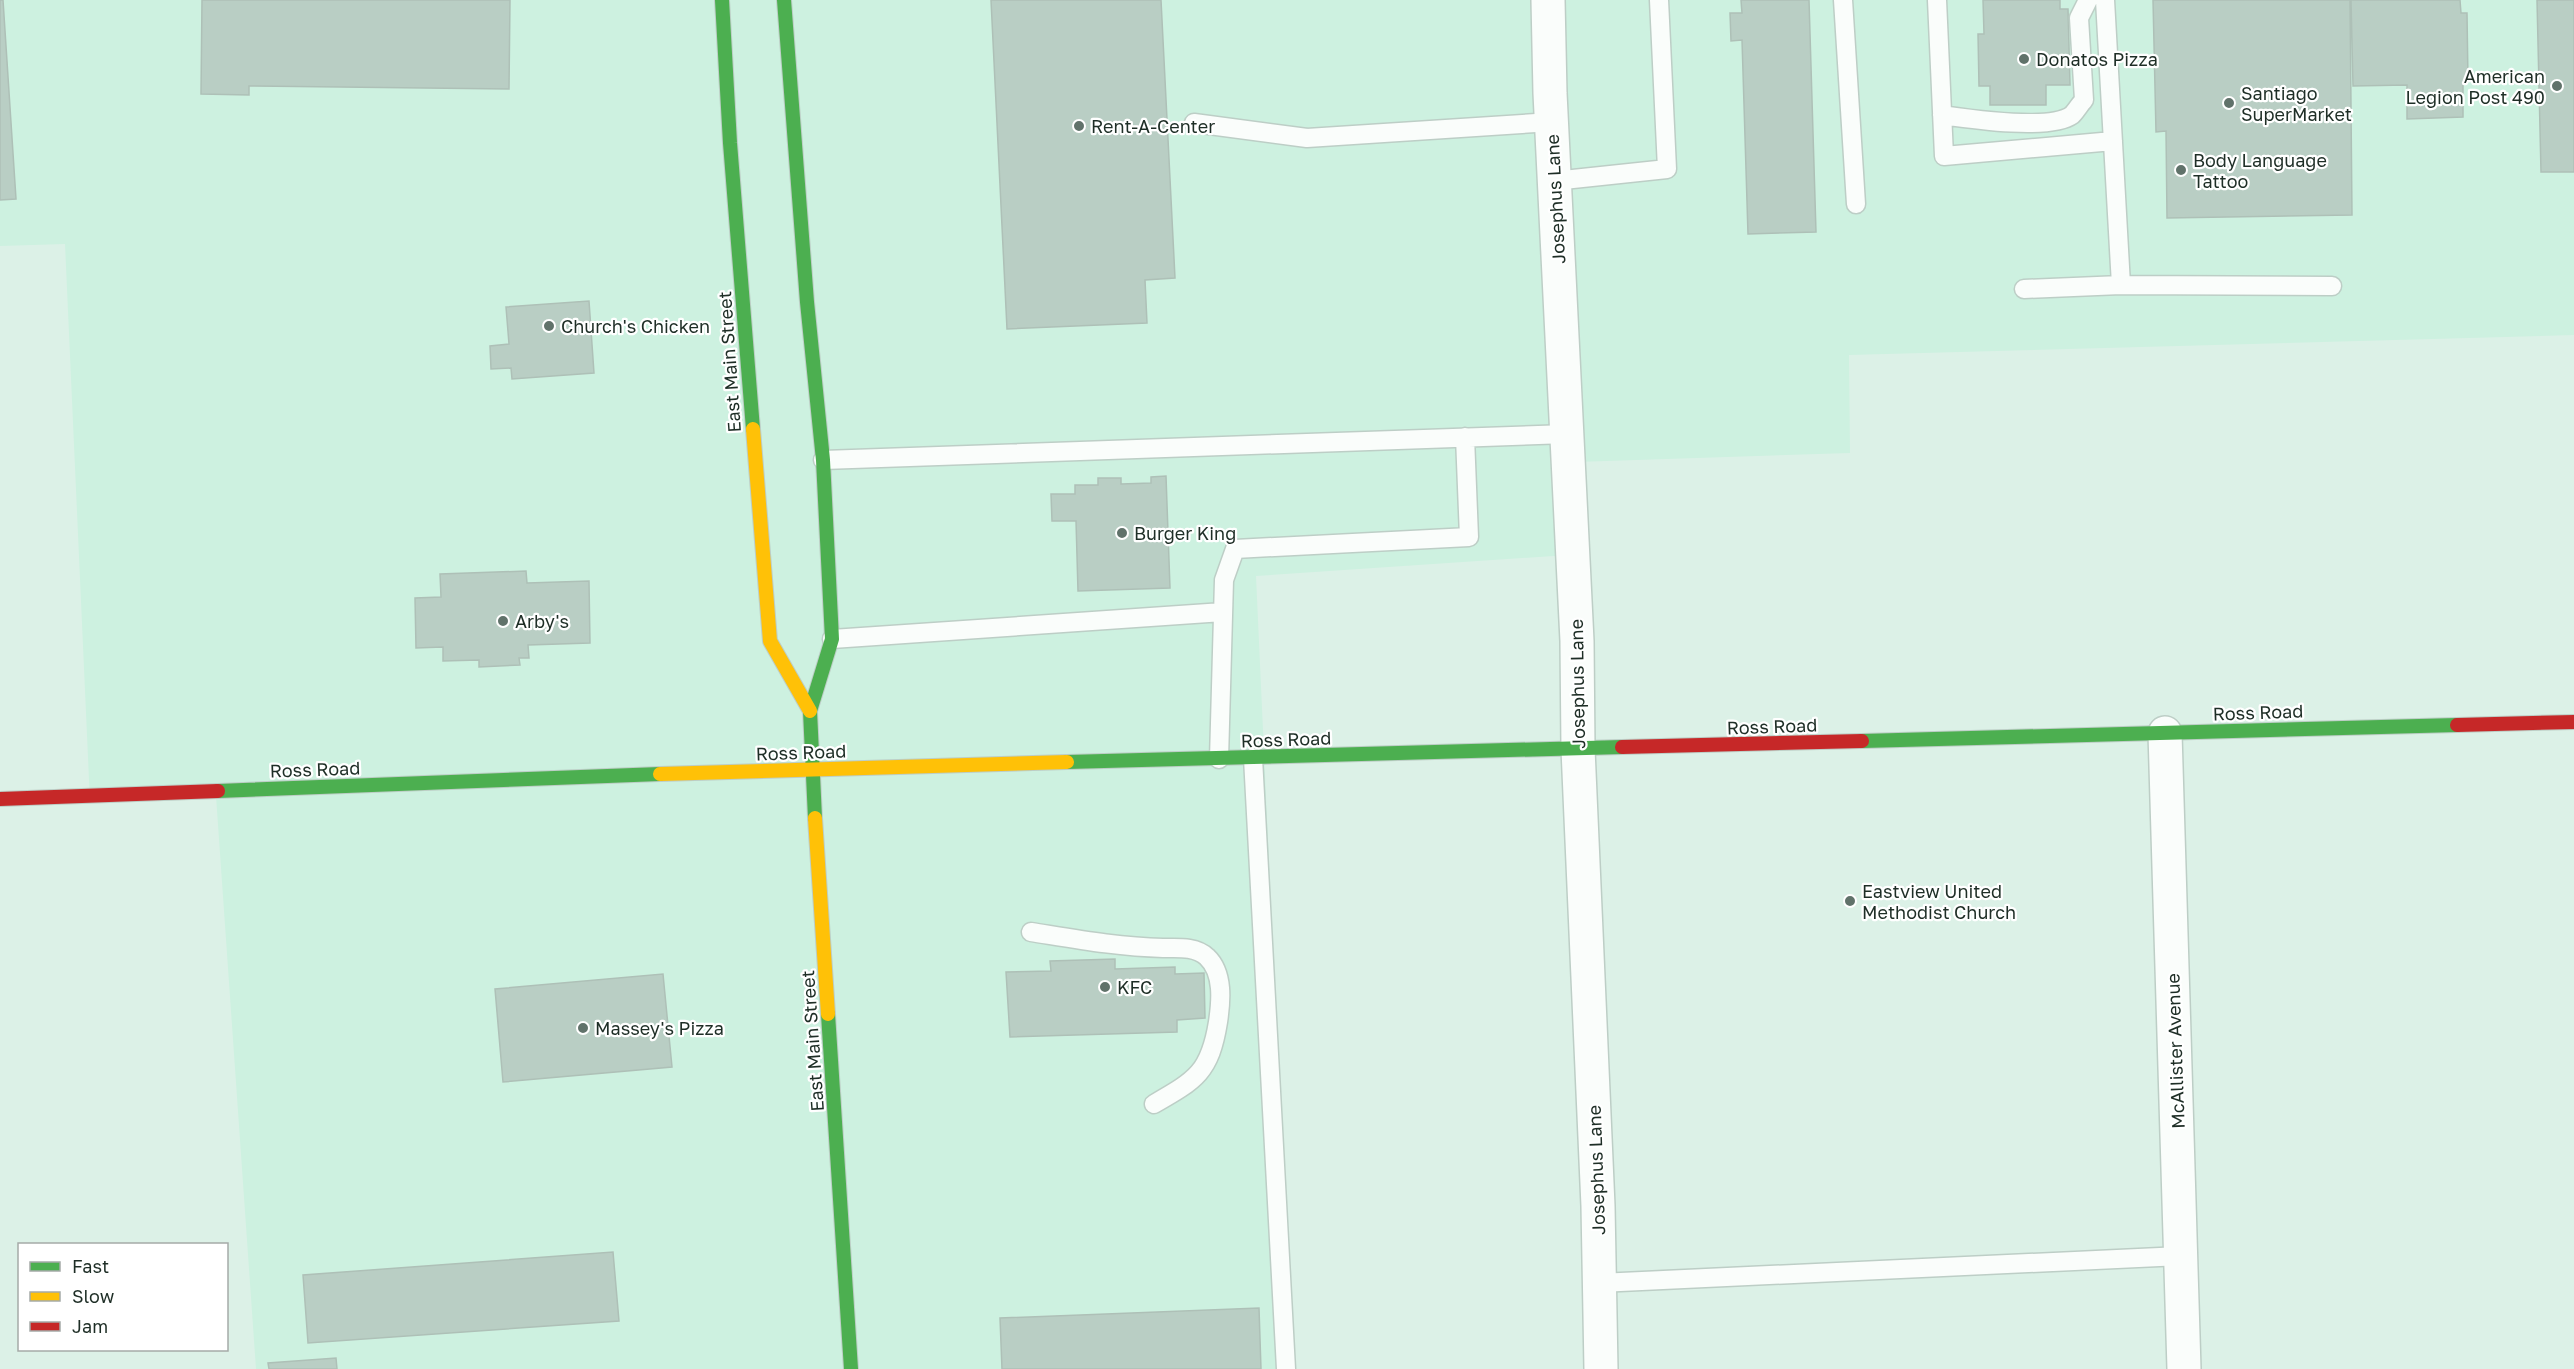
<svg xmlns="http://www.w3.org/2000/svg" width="2574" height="1369" font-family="'Golos Text',sans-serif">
	<rect width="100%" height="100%" fill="#dcf1e7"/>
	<path fill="#cdf1e0" d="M0 0H2574V335L1849 355 1850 453 1576 462 1583 554 1256 576 1292 1369H256L216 796 90 802 65 244 0 246Z"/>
	<path fill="#b9cec4" stroke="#aec0b7" stroke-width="1.5" d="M0 0H3L16 199 0 200Z
		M202 0H510L509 89 249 86V95L201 94Z
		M991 0H1161L1175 278 1145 280 1147 323 1007 329Z
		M1741 0H1809L1816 232 1748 234 1742 40 1731 41 1730 13H1742Z
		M1983 0H2060V9H2068L2070 85H2046V105H1990V86H1979L1978 34H1984Z
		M2153 0H2350L2352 215 2167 218 2166 131 2156 132Z
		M2351 0H2460L2461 13H2467L2468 81H2463V117L2407 119V85L2353 86Z
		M2537 0H2574V172H2541Z
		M589 301 594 373 512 379 511 368 491 369 490 346 509 344 506 307Z
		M1166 476 1170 588 1078 591 1076 521H1052L1051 494H1075V485H1098V478H1121V484L1151 483V477Z
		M526 571 527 583 589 581 590 643 528 645 529 658H519L520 665 479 667V660L443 661V647L416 648 415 598 441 597 440 574Z
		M1115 959V969L1175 967V974L1204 973 1205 1018 1177 1020V1032L1010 1037 1006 972 1051 971 1050 961Z
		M663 974 672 1067 503 1082 495 989Z
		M613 1252 619 1321 308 1343 303 1275Z
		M1259 1308 1261 1369H1002L1000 1318Z
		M336 1358 337 1369H269L268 1363Z"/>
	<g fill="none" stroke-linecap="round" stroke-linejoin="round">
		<defs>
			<path id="lane" d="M1843 0 1856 204
				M1937 0 1944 156 2113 141
				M2105 0 2121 285 2332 286
				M1942 115C1970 119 2050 131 2072 115 2076 111 2080 104 2084 100L2079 18 2088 0
				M1194 123 1307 138 1552 122
				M1554 181 1667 169 1659 0
				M2024 289 2121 285
				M823 460 1567 434
				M832 639 1223 612
				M1253 758 1286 1369
				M1219 759 1224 580 1235 549 1469 537 1465 437
				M1031 932C1075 939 1118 947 1163 948 1177 948 1196 946 1207 957 1224 973 1221 1002 1218 1022 1210 1072 1196 1080 1154 1104
				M1599 1283 2181 1256"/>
			<path id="street" d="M1548 0 1550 93 1577 641 1578 749 1598 1206 1601 1369
				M2165 733 2184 1369"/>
			<path id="fast" d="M722 0 730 143 753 429
				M784 0 807 302 823 460 832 639 810 711 815 818
				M1862 741 2457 725
				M1067 762 1622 747
				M218 791 660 774
				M828 1014 851 1369"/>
			<path id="slow" d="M753 429 770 641 810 711
				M660 774 1067 762
				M815 818 828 1014"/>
			<path id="jam" d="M2457 725 2574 722
				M1622 747 1862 741
				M0 799 218 791"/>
		</defs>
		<use href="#lane" stroke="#bdcec6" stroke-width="21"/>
		<use href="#street" stroke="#bdcec6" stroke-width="36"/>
		<use href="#fast" stroke="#bdcec6" stroke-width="16"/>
		<use href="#slow" stroke="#bdcec6" stroke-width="16"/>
		<use href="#jam" stroke="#bdcec6" stroke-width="16"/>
		<use href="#lane" stroke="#fafdfb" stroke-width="18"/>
		<use href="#street" stroke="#fafdfb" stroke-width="33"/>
		<use href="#fast" stroke="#4caf50" stroke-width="14"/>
		<use href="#slow" stroke="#ffc107" stroke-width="14"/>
		<use href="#jam" stroke="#c62828" stroke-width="14"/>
	</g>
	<g fill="#60726a" stroke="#fff" stroke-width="2">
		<circle cx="2024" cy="59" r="6"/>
		<circle cx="2557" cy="86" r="6"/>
		<circle cx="2229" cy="103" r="6"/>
		<circle cx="1079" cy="126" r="6"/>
		<circle cx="2181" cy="170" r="6"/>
		<circle cx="549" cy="326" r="6"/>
		<circle cx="1122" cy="533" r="6"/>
		<circle cx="503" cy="621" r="6"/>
		<circle cx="1850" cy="901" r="6"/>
		<circle cx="1105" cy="987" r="6"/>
		<circle cx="583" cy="1028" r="6"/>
	</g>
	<g text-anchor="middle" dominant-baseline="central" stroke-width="4.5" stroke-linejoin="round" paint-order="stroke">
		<g font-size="18" fill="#1e2e26" stroke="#fff" text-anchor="start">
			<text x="2036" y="59">Donatos Pizza</text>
			<text x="2545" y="76" text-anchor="end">American<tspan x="2545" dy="21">Legion Post 490</tspan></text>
			<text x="2241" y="93">Santiago<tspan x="2241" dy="21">SuperMarket</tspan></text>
			<text x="1091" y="126">Rent-A-Center</text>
			<text x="2193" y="160">Body Language<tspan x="2193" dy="21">Tattoo</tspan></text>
			<text x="561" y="326">Church's Chicken</text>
			<text x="1134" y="533">Burger King</text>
			<text x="515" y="621">Arby's</text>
			<text x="1862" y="891">Eastview United<tspan x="1862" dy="21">Methodist Church</tspan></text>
			<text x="1117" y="987">KFC</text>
			<text x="595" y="1028">Massey's Pizza</text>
		</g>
		<g font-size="18" fill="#1e2e26" stroke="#fff">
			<text transform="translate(1555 199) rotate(-93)">Josephus Lane</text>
			<text transform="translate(729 362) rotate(-94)">East Main Street</text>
			<text transform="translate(1577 684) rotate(-91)">Josephus Lane</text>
			<text transform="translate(2258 712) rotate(-2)">Ross Road</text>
			<text transform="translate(1772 726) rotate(-2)">Ross Road</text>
			<text transform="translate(1286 739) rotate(-2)">Ross Road</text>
			<text transform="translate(801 752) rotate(-2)">Ross Road</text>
			<text transform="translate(315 769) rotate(-2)">Ross Road</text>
			<text transform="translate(812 1041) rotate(-94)">East Main Street</text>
			<text transform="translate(2175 1051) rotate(-92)">McAllister Avenue</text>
			<text transform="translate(1596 1170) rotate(-92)">Josephus Lane</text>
		</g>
	</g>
	<rect x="18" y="1243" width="210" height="108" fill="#ffffff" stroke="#a5aba8" stroke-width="1.5"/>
	<rect x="30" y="1262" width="30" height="9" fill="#4caf50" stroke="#a5aba8" stroke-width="1.5"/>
	<text x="72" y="1273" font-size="18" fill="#1e2e26">Fast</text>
	<rect x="30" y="1292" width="30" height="9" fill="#ffc107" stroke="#a5aba8" stroke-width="1.5"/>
	<text x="72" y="1303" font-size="18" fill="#1e2e26">Slow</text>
	<rect x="30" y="1322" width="30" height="9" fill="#c62828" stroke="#a5aba8" stroke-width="1.5"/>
	<text x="72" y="1333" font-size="18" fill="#1e2e26">Jam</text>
</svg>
